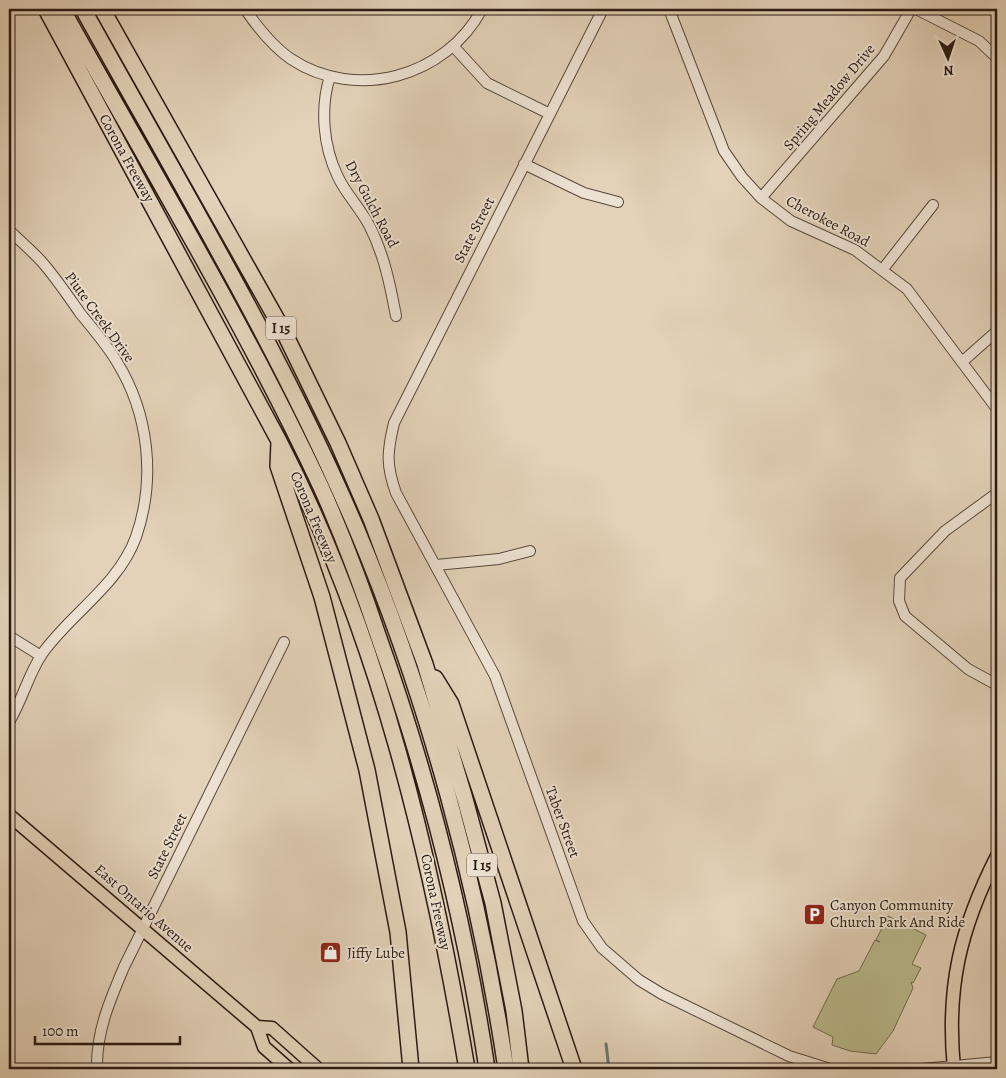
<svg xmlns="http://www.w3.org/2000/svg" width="1006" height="1078" font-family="Alegreya,serif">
	<rect width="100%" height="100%" fill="#e3d2b9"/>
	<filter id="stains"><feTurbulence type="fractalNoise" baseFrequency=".004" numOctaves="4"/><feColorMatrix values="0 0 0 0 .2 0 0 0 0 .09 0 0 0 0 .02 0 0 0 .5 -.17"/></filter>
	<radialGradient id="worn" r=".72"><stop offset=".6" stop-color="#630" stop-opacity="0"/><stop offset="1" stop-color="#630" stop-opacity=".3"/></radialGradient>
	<path fill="#b9ba8c" stroke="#726a4f" d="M888 916 926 935 912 964 921 968 913 983 911 982 913 988 893 1031 876 1054 850 1051 832 1045 833 1037 813 1027 837 979 859 971 875 940 880 942 876 940Z"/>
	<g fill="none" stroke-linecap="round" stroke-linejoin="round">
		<path stroke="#6b796d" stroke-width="3" d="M606 1044 609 1069"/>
		<defs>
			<path id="minor" d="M245 9C258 28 272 46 291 59 356 102 446 77 482 9
				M603 9 394 423C387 452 386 465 396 493L495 676 583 921 602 948 639 980 662 994 789 1056 830 1069
				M669 9 724 151 742 177 761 198 791 221 855 250 907 289 997 409
				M916 9 979 41 997 58
				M454 47 487 83 550 114
				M330 76C320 108 323 146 338 177 346 194 360 208 369 225 384 254 390 284 396 316
				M524 164 584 193 618 202
				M761 198 884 56 911 9
				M9 230C20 241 32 251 42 262 56 278 68 296 80 313 93 329 107 345 117 362 149 414 156 479 136 537 118 586 71 613 42 654 28 675 22 701 9 722
				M883 269 933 205
				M962 362 997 331
				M997 493 945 531 900 578 899 601 905 616 968 669 997 685
				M436 565 499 559 530 551
				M9 636 41 656
				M97 1069C96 1032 110 1000 124 967L284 642
				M922 1069 997 1062"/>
			<path id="major" d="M9 815 257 1027 264 1047 289 1069
				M257 1027 272 1028 318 1069
				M954 1069C946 987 960 929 997 856"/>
			<path id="highway" d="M46 9 279 441C379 635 431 855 467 1069
				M62 9C150 167 244 323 321 487 343 536 362 587 379 638 429 779 465 922 487 1069
				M83 9C178 181 280 349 357 530 428 699 479 888 506 1069
				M102 9 285 334 338 443 371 519 425 664 465 799 493 903 514 1011 521 1069
				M279 442 278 466 322 597 367 770 398 932 411 1069
				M435 678 451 704 574 1069"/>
		</defs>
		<use href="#minor" stroke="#58483c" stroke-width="12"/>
		<use href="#major" stroke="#2a1a12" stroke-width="15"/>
		<use href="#highway" stroke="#2a1a12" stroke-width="18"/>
		<use href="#minor" stroke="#ede2d2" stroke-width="10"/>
		<use href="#major" stroke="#e3d2b9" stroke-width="12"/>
		<use href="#highway" stroke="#e3d2b9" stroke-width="15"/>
	</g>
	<defs>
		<symbol id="parking-square" viewBox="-11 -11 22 22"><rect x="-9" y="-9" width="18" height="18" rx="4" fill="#8f2418" stroke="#ede2d2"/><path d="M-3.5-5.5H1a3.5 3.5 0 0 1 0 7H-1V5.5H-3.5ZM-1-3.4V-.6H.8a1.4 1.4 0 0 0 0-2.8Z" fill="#fff"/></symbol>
		<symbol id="shop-square" viewBox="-11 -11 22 22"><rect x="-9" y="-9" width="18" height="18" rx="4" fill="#8f2418" stroke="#ede2d2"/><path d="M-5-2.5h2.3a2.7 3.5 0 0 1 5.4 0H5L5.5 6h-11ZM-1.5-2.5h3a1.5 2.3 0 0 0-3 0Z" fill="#fff"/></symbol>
	</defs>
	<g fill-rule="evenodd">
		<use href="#parking-square" x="802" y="902" width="25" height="25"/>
		<use href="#shop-square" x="318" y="940" width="25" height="25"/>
	</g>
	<g text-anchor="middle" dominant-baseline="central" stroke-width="4" stroke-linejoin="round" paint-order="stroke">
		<g fill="#ede2d2" stroke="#64564c" stroke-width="1">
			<rect x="266" y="316.5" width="30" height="23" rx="4"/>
			<rect x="467" y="853.5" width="30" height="23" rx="4"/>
		</g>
		<g font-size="14" font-weight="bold" fill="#2a1a12">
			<text x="281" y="328">I 15</text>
			<text x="482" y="865">I 15</text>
		</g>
		<g font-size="15" fill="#2a1a12" stroke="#ede2d2">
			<text transform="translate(829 97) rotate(-50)">Spring Meadow Drive</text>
			<text transform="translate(127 158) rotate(61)">Corona Freeway</text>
			<text transform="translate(372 204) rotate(62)">Dry Gulch Road</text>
			<text transform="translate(828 221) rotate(28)">Cherokee Road</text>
			<text transform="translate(474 230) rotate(-63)">State Street</text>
			<text transform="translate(100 317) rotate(54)">Piute Creek Drive</text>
			<text transform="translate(314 517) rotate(67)">Corona Freeway</text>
			<text transform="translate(563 822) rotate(70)">Taber Street</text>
			<text transform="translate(167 846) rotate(-64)">State Street</text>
			<text transform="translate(436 902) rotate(78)">Corona Freeway</text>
			<text transform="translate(144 908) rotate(41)">East Ontario Avenue</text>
		</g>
		<g font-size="15" fill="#2a1a12" stroke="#ede2d2" text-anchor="start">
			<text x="830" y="905">Canyon Community<tspan x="830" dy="17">Church Park And Ride</tspan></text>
			<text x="347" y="953">Jiffy Lube</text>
		</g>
	</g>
	<rect width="1006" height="1078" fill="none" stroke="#e3d2b9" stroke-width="30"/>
	<rect x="10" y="10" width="986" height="1058" fill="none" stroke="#2a1a12" stroke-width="2.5"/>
	<rect x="15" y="15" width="976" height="1048" fill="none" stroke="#2a1a12"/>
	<g transform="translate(948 58) rotate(177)" stroke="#ede2d2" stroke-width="4" paint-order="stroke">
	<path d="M0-4L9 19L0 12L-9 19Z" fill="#2a1a12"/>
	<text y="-8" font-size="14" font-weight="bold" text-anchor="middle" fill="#2a1a12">N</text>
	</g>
	<path d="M35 1036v8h145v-8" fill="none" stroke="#2a1a12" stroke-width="2.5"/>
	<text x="42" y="1036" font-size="15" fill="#2a1a12" stroke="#ede2d2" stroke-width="4" paint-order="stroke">100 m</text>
	<rect width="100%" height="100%" filter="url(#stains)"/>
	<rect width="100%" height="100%" fill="url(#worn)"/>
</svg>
